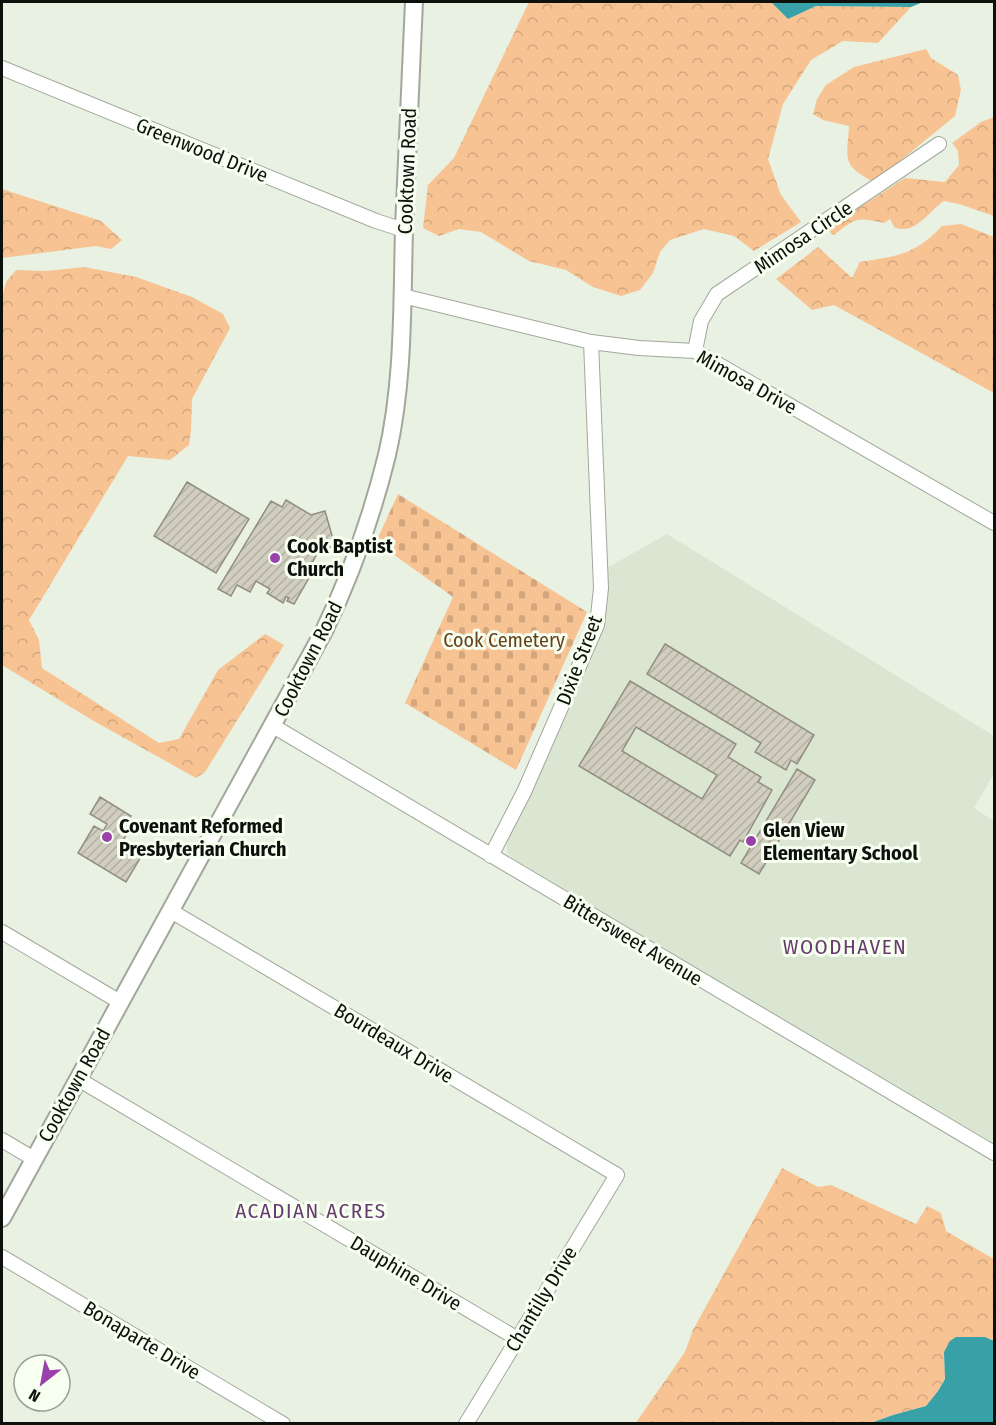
<svg xmlns="http://www.w3.org/2000/svg" width="996" height="1425" font-family="'Fira Sans Condensed',sans-serif">
	<defs>
		<pattern id="forest-crowns" width="20" height="18" patternUnits="userSpaceOnUse" patternTransform="scale(1.5)"><rect width="20" height="18" fill="#f7c393"/><path d="M2 6a3 3 0 1 1 6 0M12 15a3 3 0 1 1 6 0" fill="none" stroke="#d3a67d"/></pattern>
		<pattern id="cemetery-stones" width="16" height="16" patternUnits="userSpaceOnUse" patternTransform="scale(1.5)"><rect width="16" height="16" fill="#f7c393"/><path d="M2 7V4a2 2 0 0 1 4 0v3zM10 15v-3a2 2 0 0 1 4 0v3z" fill="#d3a67d"/></pattern>
		<pattern id="building-hatch" width="6" height="6" patternUnits="userSpaceOnUse" patternTransform="scale(1.5)"><rect width="6" height="6" fill="#d1cebf"/><path d="M-1 1l2-2M0 6l6-6M5 7l2-2" fill="none" stroke="#b2b0a3"/></pattern>
	</defs>
	<rect width="100%" height="100%" fill="#e9f1e3"/>
	<path fill="#dae6d1" d="M667 534 994 736V774L974 808 994 821V1146L522 869 508 854 506 843 507 839 600 631 605 616V569Z"/>
	<path fill="url(#forest-crowns)" d="M529 2H771L788 19 816 6 911 7 878 43 843 41 811 60 783 104 768 159 781 195 801 222 754 251 734 236 704 229 670 240 660 252 653 273 640 290 621 296 593 287 566 270 529 261 481 232 459 229 439 236 423 228 428 185 454 158Z
		M926 49 931 58 958 75 961 90 955 116 874 182C841 165 847 160 849 126L823 120 813 114 817 99 826 85 854 67Z
		M994 117V216L959 204 944 201C928 212 915 236 894 227L890 219 884 223C858 217 856 217 834 235L829 232V227L905 178 945 182 959 165 958 151 952 143 981 122Z
		M2 189 101 221 122 240 111 249 96 246 2 258Z
		M961 224 994 237V393L834 305 812 310 776 279 818 247 852 278 860 262C897 256 915 255 942 226Z
		M84 267 136 277 192 297 223 314 230 328 192 399 191 431 189 445 170 460 128 456 29 620 39 640 42 668 159 743 179 739 218 670 265 634 284 645 205 772 196 778 92 720 2 665V297L6 282 16 270 46 271Z
		M782 1168 818 1187 831 1185 916 1224 927 1206 941 1213 946 1231 992 1258 994 1255V1341L985 1337 944 1352 945 1378 938 1391 926 1406 893 1415 871 1423 635 1424 685 1352 693 1330Z"/>
	<path fill="url(#cemetery-stones)" d="M398 494 587 612 516 770 405 703 453 597 376 542Z"/>
	<path fill="#37a1a7" d="M771 2H923L911 7 816 6 788 19Z
		M956 1337H985L994 1341V1423H871L893 1415 926 1406 938 1391 945 1379 944 1352 950 1341Z"/>
	<path fill="url(#building-hatch)" stroke="#928f81" stroke-width="1.5" fill-rule="evenodd" d="M187 482 249 519 216 573 154 536Z
		M286 500 311 515 325 511 335 546 319 550 310 567 314 569 294 604 287 601 289 598 286 597 283 603 267 593 270 589 256 581 250 592 237 585 231 596 218 589 271 501 282 507Z
		M665 644 814 735 797 764 791 760 786 770 755 752 761 743 647 674Z
		M630 681 736 744 728 757 761 777 758 782 772 790 743 842 740 840 730 856 579 766ZM636 727 717 775 702 799 622 751Z
		M797 769 815 780 759 874 741 863Z
		M100 797 131 816 128 821 133 824 122 842 142 855 126 882 78 853 94 826 103 831 107 824 90 814Z"/>
	<g fill="none" stroke-linecap="round" stroke-linejoin="round">
		<defs>
			<path id="minor" d="M2 68 376 221 404 230
				M403 296 591 342 639 348 695 351 994 523
				M695 351 701 321 717 294 939 144
				M273 726 994 1153
				M491 856 524 792 597 625 601 588 591 342
				M171 911 617 1175 466 1424
				M2 932 120 1002
				M78 1079 516 1338
				M2 1140 34 1159
				M2 1257 283 1424"/>
			<path id="tertiary" d="M2 1218 324 631C351 575 372 516 387 455 404 382 402 304 404 229 407 153 411 77 414 2"/>
		</defs>
		<use href="#minor" stroke="#a1a89b" stroke-width="16"/>
		<use href="#tertiary" stroke="#a1a89b" stroke-width="20"/>
		<use href="#minor" stroke="#fff" stroke-width="14"/>
		<use href="#tertiary" stroke="#fff" stroke-width="16"/>
	</g>
	<g fill="#9a40ab" stroke="#f7fff1" stroke-width="2">
		<circle cx="275" cy="558" r="6"/>
		<circle cx="107" cy="837" r="6"/>
		<circle cx="751" cy="841" r="6"/>
	</g>
	<g text-anchor="middle" dominant-baseline="central" stroke-width="6" stroke-linejoin="round" paint-order="stroke">
		<g font-size="20" fill="#0d100b" stroke="#f7fff1">
			<text transform="translate(202 150) rotate(22)">Greenwood Drive</text>
			<text transform="translate(407 171) rotate(-88)">Cooktown Road</text>
			<text transform="translate(803 237) rotate(-34)">Mimosa Circle</text>
			<text transform="translate(747 382) rotate(29)">Mimosa Drive</text>
			<text transform="translate(308 659) rotate(-63)">Cooktown Road</text>
			<text transform="translate(579 660) rotate(-69)">Dixie Street</text>
			<text transform="translate(633 940) rotate(31)">Bittersweet Avenue</text>
			<text transform="translate(394 1043) rotate(31)">Bourdeaux Drive</text>
			<text transform="translate(74 1085) rotate(-61)">Cooktown Road</text>
			<text transform="translate(406 1273) rotate(31)">Dauphine Drive</text>
			<text transform="translate(541 1299) rotate(-59)">Chantilly Drive</text>
			<text transform="translate(142 1340) rotate(31)">Bonaparte Drive</text>
		</g>
		<g font-size="20" font-weight="bold" fill="#0d100b" stroke="#f7fff1" text-anchor="start">
			<text x="287" y="546">Cook Baptist<tspan x="287" dy="23">Church</tspan></text>
			<text x="119" y="826">Covenant Reformed<tspan x="119" dy="23">Presbyterian Church</tspan></text>
			<text x="763" y="830">Glen View<tspan x="763" dy="23">Elementary School</tspan></text>
		</g>
		<g font-size="20" fill="#67411a" stroke="#f7fff1">
			<text x="504" y="640">Cook Cemetery</text>
		</g>
		<g font-size="21" letter-spacing="1.5" fill="#673a70" stroke="#f7fff1">
			<text x="845" y="947">WOODHAVEN</text>
			<text x="311" y="1211">ACADIAN ACRES</text>
		</g>
	</g>
	<rect width="996" height="1425" fill="none" stroke="#0d100b" stroke-width="6"/>
	<g transform="translate(42 1383) rotate(211)"><circle r="28" fill="#f7fff1" stroke="#999f95" stroke-width="1.5"/>
	<path d="M0-4.5L10 22L0 15L-10 22Z" fill="#9a40ab"/>
	<text y="-9" font-size="16" font-weight="bold" text-anchor="middle" fill="#0d100b">N</text>
	</g>
</svg>
